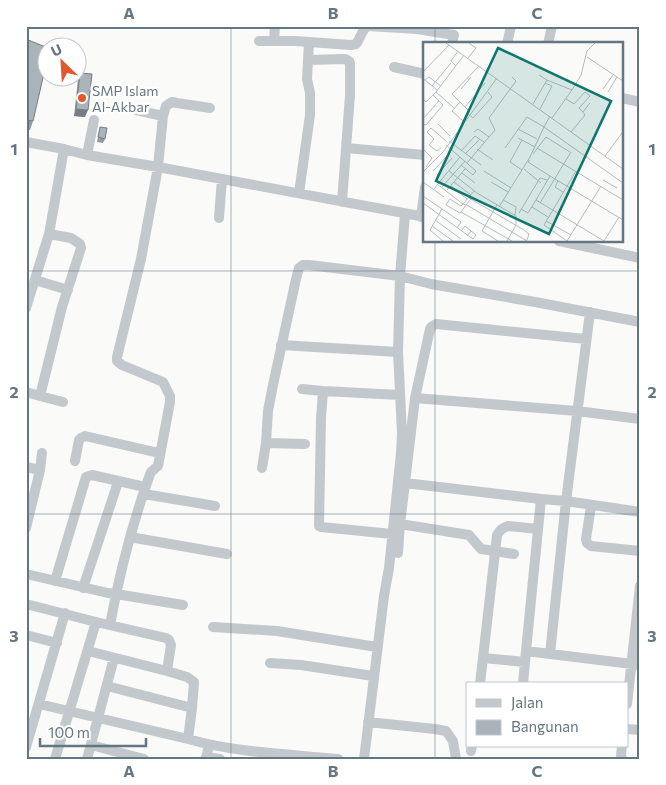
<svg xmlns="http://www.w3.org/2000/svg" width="666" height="785" font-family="Commissioner,sans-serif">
	<rect width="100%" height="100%" fill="#fafaf8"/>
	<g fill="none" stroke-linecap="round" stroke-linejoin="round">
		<path stroke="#c3c8cc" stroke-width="10" d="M259 41H295L309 42 307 79 310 93V115L299 193
			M274 41 275 26
			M309 42 351 45 356 44C361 38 361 30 368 26L417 29 454 35 452 44
			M507 44 511 26
			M548 44 552 26
			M308 60 345 59 349 61 350 63V95L342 202
			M394 67 425 74
			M622 98 640 102
			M163 116 166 106 172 102 177 103 210 108
			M26 142 64 149 87 155 158 167 425 217
			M346 148 425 155
			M87 155 94 120
			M405 214 400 276 431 284 535 302 640 322
			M421 217 425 187
			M219 218 222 179
			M559 241 640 258
			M35 280 68 290
			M26 308 49 234 64 149
			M281 345 398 352
			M302 389 323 391 400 395
			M323 391 321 418 319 526 321 527 392 534
			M26 392 40 396 62 307 81 248 80 244 71 238 49 234
			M40 396 63 402
			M415 398 577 411 640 419
			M266 443 305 444
			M75 461 79 440 81 438 85 436 159 453
			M26 467 40 470 42 453
			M262 468 266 443 268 411 273 385 296 279 299 268 303 265H309L400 276 398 352 402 433 401 453 389 568 384 596 364 759
			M144 494 215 506
			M541 499 566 501 640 512
			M591 506 586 539 587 543 591 546 640 551
			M400 524 469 535 481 549 514 554
			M26 528 40 470
			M130 537 227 554
			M398 553 400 524 405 483
			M26 574 108 593 116 594 183 605
			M55 581 86 477 92 475 145 487
			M83 588 118 482
			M26 604 96 622 166 638 169 640 171 645 167 671 88 651
			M110 625C119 575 132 525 149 477L151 472 158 466 170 402V396L163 382 122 365 117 361V357L141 259 158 167 163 116 136 110
			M213 627 277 631 377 647
			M26 635 57 643
			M526 651 541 499 405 483 415 398 430 329 431 327 436 324 586 339
			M550 654 566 501 590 312
			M483 658 525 662
			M270 663 301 665 373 676
			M167 671 187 677 194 682 192 708 188 739
			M480 684 497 535C500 530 502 528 508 526L538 529
			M523 684 526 651 640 665
			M107 686 192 708
			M39 704 188 739C237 753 288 754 338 759
			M627 704 640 586
			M368 722 435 729 446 731 453 741 456 759
			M627 729 640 730
			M91 745 144 759
			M622 746 621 755 622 759
			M26 747 65 613
			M471 751 472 746
			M206 757 220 759
			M55 759 96 622
			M87 759 114 658
			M206 759 209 745"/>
	</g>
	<path fill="#929a9f" d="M26 39 33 121 30 130H26Z
		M80 73 85 117 74 116 78 79Z
		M100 127 105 139 103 143 97 142Z"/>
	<path fill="#777d82" d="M76 109 88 110 85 117 74 116Z"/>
	<path fill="#aab3b9" stroke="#777d82" d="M26 39 43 46H47L50 44 49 48H48V56L33 121 26 120Z
		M80 73 92 74 88 110 76 109Z
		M100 127 107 128 105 139 98 137Z"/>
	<path fill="none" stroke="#657683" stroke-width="1" stroke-opacity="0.55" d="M231 26V759M435 26V44M435 241V759M26 271H640M26 514H640"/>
	<circle fill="#e4572e" stroke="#fff" stroke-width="2" cx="82" cy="98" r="5"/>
	<g text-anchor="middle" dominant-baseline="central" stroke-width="5" stroke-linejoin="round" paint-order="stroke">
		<g font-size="14" fill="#657683" stroke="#fff" text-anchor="start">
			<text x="92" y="90">SMP Islam<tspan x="92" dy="16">Al-Akbar</tspan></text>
		</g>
	</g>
	<g transform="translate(423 42)">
		<rect width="200" height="200" fill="#fafaf8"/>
		<path fill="none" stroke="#b5bdc2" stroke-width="1" d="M23 1 200 127M164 15 200 39M45 16 53 6 46 1M33 24 28 19 35 9M0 30 26 3M2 38 14 48M124 38 149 48 129 76M0 39 6 35 18 44M9 44 28 21M38 47 48 35M180 47 190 33M149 48 158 33 164 9 172 1M13 50 31 66M185 50 194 35M0 57 3 60 13 50 41 13M143 57 151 62 162 50 167 54 156 66 160 70M37 60 29 69 40 79M110 62 124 38 116 33M42 65 62 41M117 67 129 44 122 41M47 70 29 52 56 24M45 72 50 76 69 55 65 50M127 74 121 85 200 141M0 77 16 59M0 82 3 83 20 63 10 53M15 82 27 94M95 87 114 97M51 90 55 87 66 95M148 90 162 73 160 70 167 61M95 96 112 105M99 98 87 120 99 128M26 99 58 123M23 103 53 129 50 133 38 123M18 106 14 109 6 103 11 97 4 90 8 86 23 99M114 106 200 158M0 107 9 116 3 125M54 107 70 118M38 109 52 94 61 100M42 112 57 97M110 112 123 95 147 110M182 114 199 91M107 118 105 120 127 134 113 158M44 121 72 88 66 76 93 39 89 35M101 127 118 141M10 129 25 113M26 129 54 151 93 174V183L84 199M61 129 88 146M0 130 20 110 74 36M39 131 52 141M14 133 29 116M127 134 200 178M180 138 194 146M135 139 132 145 140 150M0 140 21 155M31 140 48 153M68 140 85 150M14 142 40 162 51 149M28 144 44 157M19 145 42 119M10 148 37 115M24 148 42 127M0 154 38 180 34 186M46 156 101 188 106 192 104 198M48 157 43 163 38 170 37 171 23 163 27 157 38 164 40 162 43 163H44L104 199M80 158 93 165 92 173M0 161 50 197 53 193 48 189M117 161 148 110M74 163 59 189 75 199M76 165 107 115 121 85 104 75 82 106M109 165 125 175M19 167 7 188 20 199M98 167 105 171 113 158 181 199M38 170 89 199M96 171 117 136 124 138M12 178 38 197M123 179 148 193M9 184 30 199M38 189 42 184 48 189 44 194M144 199 121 183 153 129M144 199 178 144M181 199 196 175"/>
		<path fill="#0f766e" fill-opacity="0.15" stroke="#0f766e" stroke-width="2.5" d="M75 6 188 59 126 192 13 139Z"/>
		<rect width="200" height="200" fill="none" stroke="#657683" stroke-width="2.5"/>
	</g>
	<rect width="666" height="785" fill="none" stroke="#ffffff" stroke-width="55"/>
	<rect x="466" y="682" width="162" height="65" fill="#ffffff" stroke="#c1c8cd"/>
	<rect x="476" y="699" width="25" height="8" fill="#c3c8cc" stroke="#c1c8cd"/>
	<text x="511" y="708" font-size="15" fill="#657683">Jalan</text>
	<rect x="476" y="720" width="25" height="15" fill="#aab3b9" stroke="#c1c8cd"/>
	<text x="511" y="732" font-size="15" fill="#657683">Bangunan</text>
	<g transform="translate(62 62) rotate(335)"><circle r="24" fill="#ffffff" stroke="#c1c8cd"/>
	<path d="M0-4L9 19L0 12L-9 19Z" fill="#e4572e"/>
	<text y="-8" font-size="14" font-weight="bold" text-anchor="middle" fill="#657683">U</text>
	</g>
	<path d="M40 738v8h106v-8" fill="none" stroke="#657683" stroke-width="2.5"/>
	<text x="48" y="738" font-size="15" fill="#657683" stroke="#ffffff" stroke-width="4" paint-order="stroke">100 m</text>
	<rect x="28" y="28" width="610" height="730" fill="none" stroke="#657683" stroke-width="2"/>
	<g font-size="16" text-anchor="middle" font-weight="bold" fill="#657683">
		<text x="129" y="19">A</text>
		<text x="333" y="19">B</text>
		<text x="537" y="19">C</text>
		<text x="14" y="155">1</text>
		<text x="652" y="155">1</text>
		<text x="14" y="398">2</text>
		<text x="652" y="398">2</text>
		<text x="14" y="642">3</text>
		<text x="652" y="642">3</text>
		<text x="129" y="777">A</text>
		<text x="333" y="777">B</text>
		<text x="537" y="777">C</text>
	</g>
</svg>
